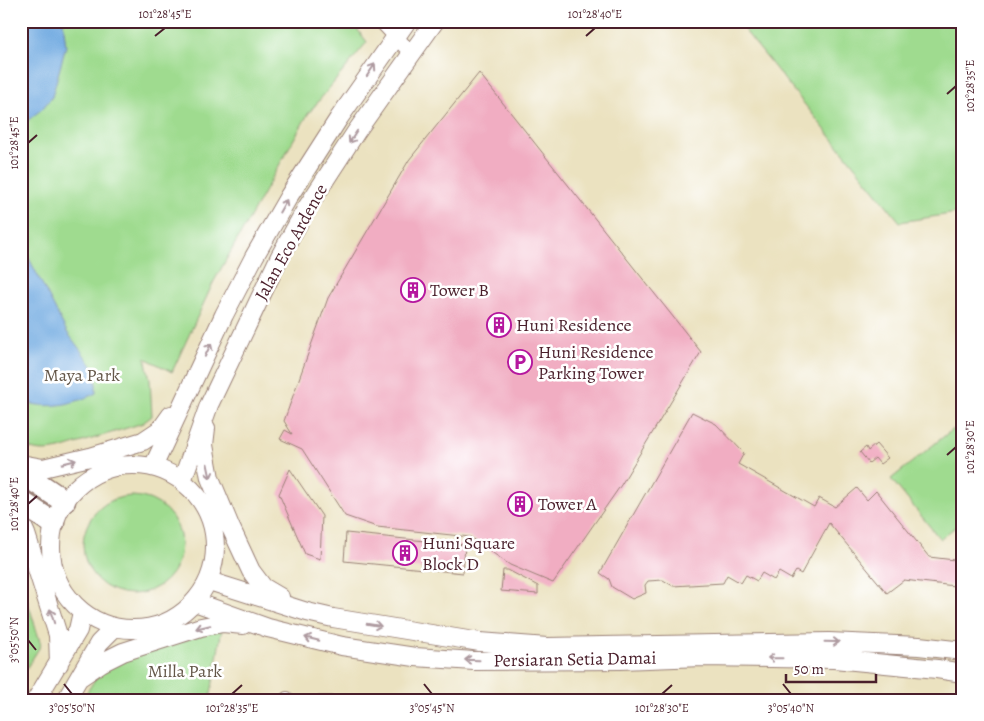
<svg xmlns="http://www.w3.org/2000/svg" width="984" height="721" font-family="Alegreya,serif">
	<rect width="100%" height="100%" fill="#fff"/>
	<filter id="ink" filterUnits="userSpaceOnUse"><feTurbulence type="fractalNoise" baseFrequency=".02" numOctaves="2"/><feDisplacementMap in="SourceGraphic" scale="10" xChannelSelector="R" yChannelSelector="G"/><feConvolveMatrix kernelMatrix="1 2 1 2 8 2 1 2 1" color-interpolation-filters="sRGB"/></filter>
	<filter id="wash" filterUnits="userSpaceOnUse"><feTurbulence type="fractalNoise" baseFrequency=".0096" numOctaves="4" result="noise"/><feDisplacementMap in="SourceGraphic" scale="20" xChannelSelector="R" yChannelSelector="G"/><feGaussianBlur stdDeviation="1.12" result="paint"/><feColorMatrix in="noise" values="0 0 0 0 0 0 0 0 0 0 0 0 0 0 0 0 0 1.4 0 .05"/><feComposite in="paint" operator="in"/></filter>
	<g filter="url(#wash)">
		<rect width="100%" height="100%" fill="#ebe2c0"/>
		<path fill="#9fdb8f" stroke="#747d5d" d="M21 21H351L367 42 308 114 213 283 172 372 145 358 150 379 152 416 143 423 60 449C45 452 35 452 21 445Z
			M737 21H963V212L900 222Z
			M953 429 963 441V521L940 539 891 479Z
			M83 545a49 49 0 1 1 98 0a49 49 0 1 1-98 0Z
			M21 580 41 645 21 677Z
			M222 628 210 700H82L97 676 109 665Z"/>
		<path fill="#71aae1" stroke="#5e6486" d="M21 21H63L66 46 52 97 42 109 21 126Z
			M21 243 67 332 96 371V393C73 405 47 410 21 401Z"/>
		<g id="blocks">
			<path fill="#f1adc2" d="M479 73 701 352 621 485 553 583 510 565 470 537 377 527 345 516 302 449 280 439 285 430 292 434 284 421 328 298 409 160Z
				M692 412 716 424 744 453 738 464 814 507 819 498 835 507 857 488 867 500 876 491 929 557 963 561V587L904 580 887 593 829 523 801 574 796 571 791 579 779 572 774 580 762 573 757 581 746 575 741 583 727 575 723 583 673 586 663 580 648 581 645 585 646 593 632 599 612 587 609 579 600 573Z
				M876 444 888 458 880 464 875 458 869 463 860 452 866 447 868 451Z
				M290 469 322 516 320 559 305 554 279 494Z
				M346 533 465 545 463 573 344 561Z
				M503 570H508L538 586V594L501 591Z
				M301 696H333V700H300Z"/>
		</g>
	</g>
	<g filter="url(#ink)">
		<use href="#blocks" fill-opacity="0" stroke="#9a8076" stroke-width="1"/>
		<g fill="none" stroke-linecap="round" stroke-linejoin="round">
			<defs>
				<path id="minor" d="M381 21 411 53
					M287 700V699"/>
				<path id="tertiary" d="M206 428 204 445 210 478 230 526 251 571 263 587 280 597
					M21 464 43 468 90 457 143 441 161 429 171 415
					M51 547a82 82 0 1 1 164 0a82 82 0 1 1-164 0Z
					M153 467 224 315 254 257 289 196 339 118 407 21
					M182 481 209 405 280 256 306 209 356 132 435 21
					M21 523 26 534 58 635 59 664
					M209 581 307 612 333 618 480 642 547 647 829 642 919 646 963 651
					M195 602 268 628 342 646 415 657 474 661 620 660 702 657 834 659 937 669 963 673
					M79 678 101 663 123 652 201 627 223 623 243 625
					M36 700 78 630 82 612
					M66 700 99 643 114 628"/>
				<path id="trunk" d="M21 472 64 501
					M21 502 53 523"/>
			</defs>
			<use href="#minor" stroke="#9a8076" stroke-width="16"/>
			<use href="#tertiary" stroke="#9a8076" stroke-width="20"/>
			<use href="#trunk" stroke="#9a8076" stroke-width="25"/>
			<use href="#minor" stroke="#fff" stroke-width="14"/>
			<use href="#tertiary" stroke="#fff" stroke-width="18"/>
			<use href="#trunk" stroke="#fff" stroke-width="22"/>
		</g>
		<defs><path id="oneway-shaft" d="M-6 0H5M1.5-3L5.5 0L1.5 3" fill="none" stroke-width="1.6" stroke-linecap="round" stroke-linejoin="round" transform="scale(1.25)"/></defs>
		<g stroke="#ae9aa0">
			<use href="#oneway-shaft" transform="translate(371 70) rotate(-56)"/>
			<use href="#oneway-shaft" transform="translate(353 137) rotate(123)"/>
			<use href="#oneway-shaft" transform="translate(283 206) rotate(-60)"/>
			<use href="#oneway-shaft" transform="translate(208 350) rotate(-65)"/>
			<use href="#oneway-shaft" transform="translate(69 462) rotate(-14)"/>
			<use href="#oneway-shaft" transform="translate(209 471) rotate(78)"/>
			<use href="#oneway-shaft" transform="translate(52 616) rotate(-107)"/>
			<use href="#oneway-shaft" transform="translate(374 625) rotate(10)"/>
			<use href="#oneway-shaft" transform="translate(203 627) rotate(167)"/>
			<use href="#oneway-shaft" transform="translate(312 639) rotate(-167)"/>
			<use href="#oneway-shaft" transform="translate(832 642) rotate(1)"/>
			<use href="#oneway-shaft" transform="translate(775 658) rotate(-179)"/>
			<use href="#oneway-shaft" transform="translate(472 660) rotate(-178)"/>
		</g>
	</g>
	<path fill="none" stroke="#4a1f2b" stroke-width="2" d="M155 36 165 28M586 36 595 28M947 94 956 86M28 143 37 135M947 455 956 447M28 504 37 496M28 640 36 650M64 684 72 694M424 684 432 694M783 684 791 694M232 694 242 685M662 694 672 685"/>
	<defs>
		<symbol id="building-ring" viewBox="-11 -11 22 22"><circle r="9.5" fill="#fff" stroke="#b5179e" stroke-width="1.5"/><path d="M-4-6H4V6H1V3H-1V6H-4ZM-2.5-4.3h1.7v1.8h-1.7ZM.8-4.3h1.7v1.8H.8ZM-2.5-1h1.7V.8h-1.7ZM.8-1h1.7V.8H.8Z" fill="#b5179e"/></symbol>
		<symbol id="parking-ring" viewBox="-11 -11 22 22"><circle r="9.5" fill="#fff" stroke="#b5179e" stroke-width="1.5"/><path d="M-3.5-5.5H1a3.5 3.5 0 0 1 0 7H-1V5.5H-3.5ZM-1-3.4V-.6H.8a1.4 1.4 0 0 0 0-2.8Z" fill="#b5179e"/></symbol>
	</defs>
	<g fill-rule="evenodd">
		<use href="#building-ring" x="399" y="276" width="28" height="28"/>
		<use href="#building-ring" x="485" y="311" width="28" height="28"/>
		<use href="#parking-ring" x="506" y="348" width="28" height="28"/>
		<use href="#building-ring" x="506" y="490" width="28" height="28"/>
		<use href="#building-ring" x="391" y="539" width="28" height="28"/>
	</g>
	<g text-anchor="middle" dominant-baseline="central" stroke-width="5" stroke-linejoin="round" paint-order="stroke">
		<g font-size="18" fill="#4a1f2b" stroke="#fff">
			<text transform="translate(291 242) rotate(-61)">Jalan Eco Ardence</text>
			<text transform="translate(575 659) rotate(-1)">Persiaran Setia Damai</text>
		</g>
		<g font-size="18" fill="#4a1f2b" stroke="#fff" text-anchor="start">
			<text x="430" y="290">Tower B</text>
			<text x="516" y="325">Huni Residence</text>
			<text x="538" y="352">Huni Residence<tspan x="538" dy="21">Parking Tower</tspan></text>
			<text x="538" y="504">Tower A</text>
			<text x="422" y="543">Huni Square<tspan x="422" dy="21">Block D</tspan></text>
		</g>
		<g font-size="18" fill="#645749" stroke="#fff">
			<text x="82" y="375">Maya Park</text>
			<text x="185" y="671">Milla Park</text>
		</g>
	</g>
	<rect width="984" height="721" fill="none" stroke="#fff" stroke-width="55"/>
	<path d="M786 674v8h90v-8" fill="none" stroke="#4a1f2b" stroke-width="2.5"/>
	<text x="794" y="674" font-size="15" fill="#4a1f2b" stroke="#ffffff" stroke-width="4" paint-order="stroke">50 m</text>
	<rect x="28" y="28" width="928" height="666" fill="none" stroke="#4a1f2b" stroke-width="2"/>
	<g font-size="12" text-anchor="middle" fill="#4a1f2b">
		<text x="165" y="18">101°28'45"E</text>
		<text x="595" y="18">101°28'40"E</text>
		<text transform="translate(970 86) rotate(-90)" y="4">101°28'35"E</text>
		<text transform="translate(14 143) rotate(-90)" y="4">101°28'45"E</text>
		<text transform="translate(970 447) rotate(-90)" y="4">101°28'30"E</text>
		<text transform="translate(14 504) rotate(-90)" y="4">101°28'40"E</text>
		<text transform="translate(14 640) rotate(-90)" y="4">3°05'50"N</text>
		<text x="72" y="712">3°05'50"N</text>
		<text x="232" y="712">101°28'35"E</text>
		<text x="432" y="712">3°05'45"N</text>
		<text x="662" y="712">101°28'30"E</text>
		<text x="791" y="712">3°05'40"N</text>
	</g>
</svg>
